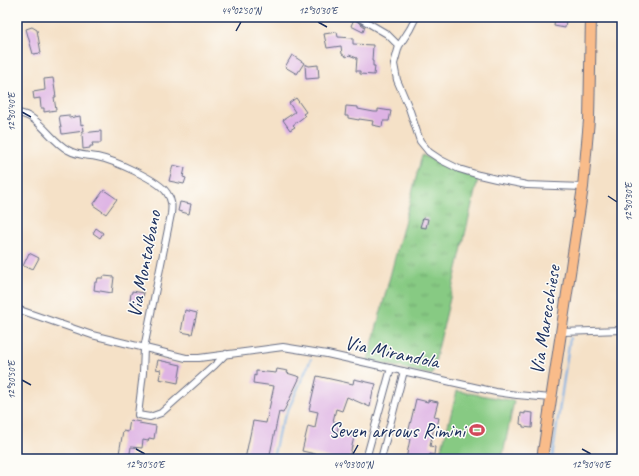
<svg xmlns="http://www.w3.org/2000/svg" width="639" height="476" font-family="Caveat,sans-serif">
	<defs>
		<pattern id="grass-tufts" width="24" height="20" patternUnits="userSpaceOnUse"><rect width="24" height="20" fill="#87ca83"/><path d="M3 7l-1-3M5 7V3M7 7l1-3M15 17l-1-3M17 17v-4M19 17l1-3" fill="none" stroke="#6ea46e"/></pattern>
	</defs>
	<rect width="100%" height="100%" fill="#fdfcf7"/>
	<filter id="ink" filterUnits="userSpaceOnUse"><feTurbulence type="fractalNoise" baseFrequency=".025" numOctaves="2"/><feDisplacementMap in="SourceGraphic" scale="8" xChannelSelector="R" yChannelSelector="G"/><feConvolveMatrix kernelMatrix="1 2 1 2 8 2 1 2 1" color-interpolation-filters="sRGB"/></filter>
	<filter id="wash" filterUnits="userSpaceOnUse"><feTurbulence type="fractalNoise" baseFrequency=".012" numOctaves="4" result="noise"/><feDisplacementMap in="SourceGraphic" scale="16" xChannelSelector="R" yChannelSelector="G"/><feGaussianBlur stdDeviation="0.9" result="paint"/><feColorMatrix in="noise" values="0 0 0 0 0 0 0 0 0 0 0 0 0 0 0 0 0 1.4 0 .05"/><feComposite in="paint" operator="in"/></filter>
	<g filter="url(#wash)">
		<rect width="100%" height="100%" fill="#f5e1c7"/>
		<path fill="url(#grass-tufts)" stroke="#517c70" d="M422 155 478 179 432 375 368 360Z"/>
		<path fill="#87ca83" stroke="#517c70" d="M457 391 514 401 502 459H439Z"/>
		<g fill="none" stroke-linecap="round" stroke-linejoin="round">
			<path stroke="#75abe3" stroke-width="2" d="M273 459 279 430 311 359
				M552 459 570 338"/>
		</g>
		<g id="blocks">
			<path fill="#deb3e4" d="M555 17 562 18V20H566L565 28 554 26Z
				M354 19 365 27 363 32 351 26Z
				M32 27 37 30 41 53 33 54 26 29Z
				M337 32 338 37 353 38V44L373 45 372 61H373V66H375L374 75 360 74V71H356L357 58 349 55 347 57 342 54 341 46 327 48 324 34Z
				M292 55 304 63 297 74 285 67Z
				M305 64 309 66 318 65 319 78 306 79Z
				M53 78 56 97H54L56 110 44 112V108H41L40 98 34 99 33 92 45 90 44 79Z
				M296 98 306 112 303 114 305 116 293 125 295 127 290 130 283 120 295 112 289 103Z
				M346 106 358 107V109L374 112H378V109L391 111 389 121H383L382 127 372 125 373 121 359 119V120L348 118V116H345Z
				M69 115V118L80 116 81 125 83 124 84 131 62 134 59 116Z
				M101 131V143H92L93 146H90V148L83 149 82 133Z
				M173 165 185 168 183 177 186 178 184 184 169 181Z
				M104 190 117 199 106 214 93 205Z
				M180 202 191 204 189 214 178 211Z
				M423 218 428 219 426 228 420 227Z
				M96 228 103 233 100 238 93 233Z
				M29 253 39 258 33 269 29 267V268L23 266Z
				M104 276 114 277 112 293 94 290 95 282H97L98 278H103Z
				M132 291 144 293 141 304 130 301 131 293H132Z
				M185 310 197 313 192 334 181 332Z
				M158 360 181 365 178 383 159 379 161 370 156 369Z
				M277 369 288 371 287 373 300 377 283 413 279 412 269 459H245L253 421 266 423 274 386 253 383 254 375 256 376V371L276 373Z
				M317 376 353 384 354 379 376 384 374 391H373L370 407 347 397 342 411 336 409 333 421 339 423 337 433 354 437 349 459H336L302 451 308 426 315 428 317 416 318 412 309 410Z
				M416 399 428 402V400L438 402 434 417 439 418 437 427H434L430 446 435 447 434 455 430 454 429 459H406L410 439 407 438Z
				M525 412 533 413 532 428 523 427V425L520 424 521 413 525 414Z
				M130 420 140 422 139 423 156 426 154 439 149 438 148 441 143 440 142 448 131 447 129 459H118L123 431 128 432Z"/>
		</g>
	</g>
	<g filter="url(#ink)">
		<use href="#blocks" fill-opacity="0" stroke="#676d83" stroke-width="1"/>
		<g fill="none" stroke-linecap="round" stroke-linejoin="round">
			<defs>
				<path id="street" d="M358 17 387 34 399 46
					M416 17 410 29 399 46 394 64 397 80 409 108 420 141 429 152 441 160 459 169 479 175 496 179 527 185 583 187
					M17 113C40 115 49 140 68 150 78 156 87 155 97 157 113 160 159 180 167 193 172 200 172 206 171 214L144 348 143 373 138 415 150 417 161 413 215 365 226 354
					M17 309 92 335 186 358H199L283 347 327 354 496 392 517 395 551 398
					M562 332 622 330
					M366 459 391 368
					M381 459 404 371"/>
				<path id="primary" d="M542 459 583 187 589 120 591 17"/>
			</defs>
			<use href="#street" stroke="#676d83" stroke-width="8"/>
			<use href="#primary" stroke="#676d83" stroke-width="12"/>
			<use href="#street" stroke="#fff" stroke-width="6"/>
			<use href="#primary" stroke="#f9bc8a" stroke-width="10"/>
		</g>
	</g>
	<path fill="none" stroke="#1b2f5e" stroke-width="1.5" d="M318 22 327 27M236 31 241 22M22 112 31 117M608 196 617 202M22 380 31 385M136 449 145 454M582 449 591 454M353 454 358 445"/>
	<defs>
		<symbol id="stadium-bare" viewBox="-9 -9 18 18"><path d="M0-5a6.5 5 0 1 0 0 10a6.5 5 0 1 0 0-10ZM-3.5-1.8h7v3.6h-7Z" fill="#d1495b" stroke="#fdfcf7" stroke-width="2.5" paint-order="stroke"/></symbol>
	</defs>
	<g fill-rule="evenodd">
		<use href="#stadium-bare" x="466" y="419" width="22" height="22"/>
	</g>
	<g text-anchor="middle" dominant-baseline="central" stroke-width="3" stroke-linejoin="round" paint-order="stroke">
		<g font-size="20" fill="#1b2f5e" stroke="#fdfcf7">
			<text transform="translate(144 264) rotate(-79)">Via Montalbano</text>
			<text transform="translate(545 320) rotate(-81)">Via Marecchiese</text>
			<text transform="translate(392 352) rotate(12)">Via Mirandola</text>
		</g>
		<g font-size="20" fill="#1b2f5e" stroke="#fdfcf7" text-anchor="end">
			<text x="465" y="430">Seven arrows Rimini</text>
		</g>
	</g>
	<rect width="639" height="476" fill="none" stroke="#fdfcf7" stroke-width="44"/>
	<rect x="22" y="22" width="595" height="432" fill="none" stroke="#1b2f5e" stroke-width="1.5"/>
	<g font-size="10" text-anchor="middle" fill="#1b2f5e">
		<text x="241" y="14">44°02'50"N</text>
		<text x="318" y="14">12°30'30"E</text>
		<text transform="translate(11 112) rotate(-90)" y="4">12°30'40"E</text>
		<text transform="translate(628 202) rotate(-90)" y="4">12°30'30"E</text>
		<text transform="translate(11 380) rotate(-90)" y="4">12°30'50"E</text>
		<text x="145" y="468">12°30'50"E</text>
		<text x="353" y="468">44°03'00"N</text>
		<text x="591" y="468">12°30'40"E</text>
	</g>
</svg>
